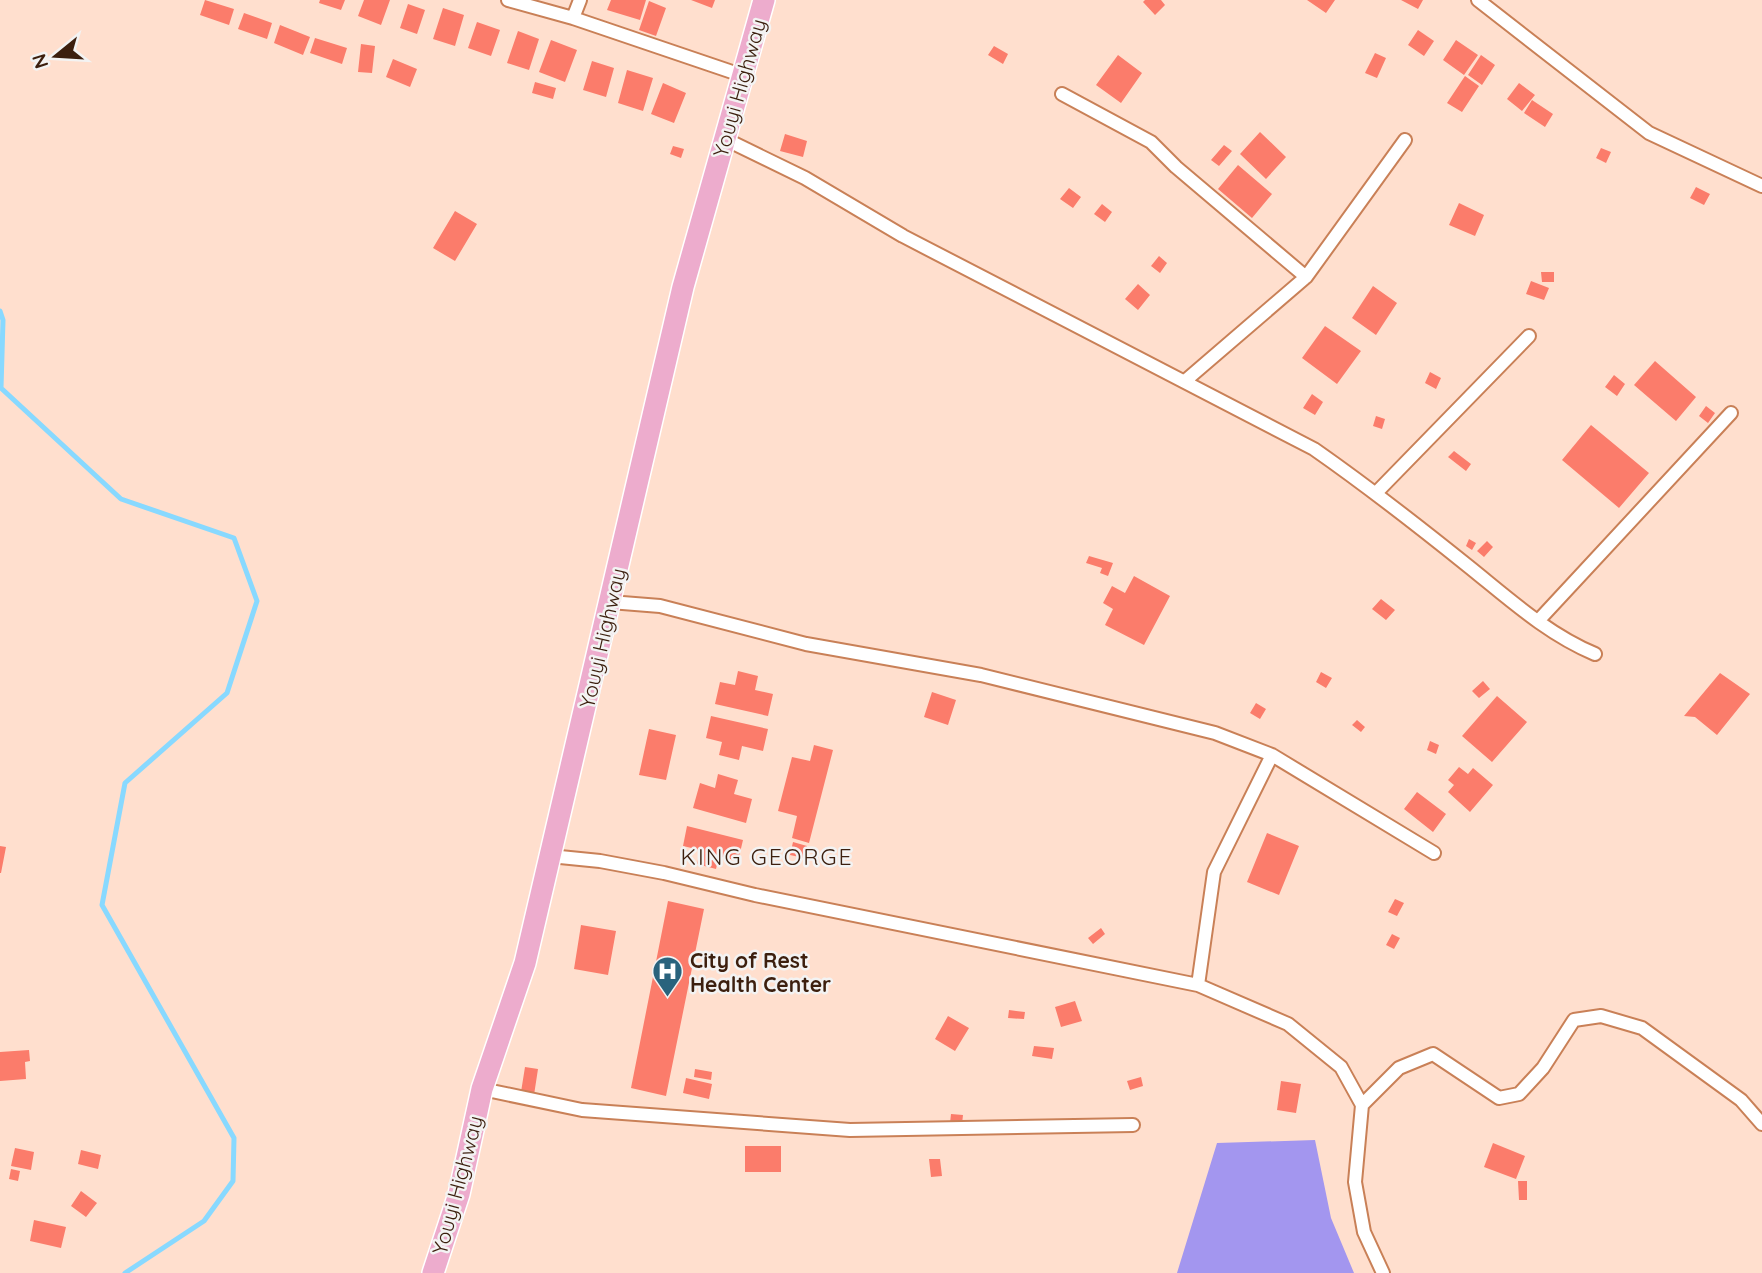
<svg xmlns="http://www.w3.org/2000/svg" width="1762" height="1273" font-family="Quicksand,sans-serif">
	<rect width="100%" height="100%" fill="#ffdfce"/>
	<path fill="#a396ef" d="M1315 1140 1331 1218 1354 1273H1177L1217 1143Z"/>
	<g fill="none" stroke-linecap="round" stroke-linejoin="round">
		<path stroke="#88d9ff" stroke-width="5" d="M0 311 3 320 1 388 121 499 234 538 257 601 227 693 125 783 102 905 234 1138 233 1181 204 1221 125 1273"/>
	</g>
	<path fill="#fb7c6b" d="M205 0 234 9 229 25 200 15Z
		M320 0H345L341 10 319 3Z
		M364 0H390L381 25 358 16Z
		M611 0H646L640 20 607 10Z
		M691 0H715L712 8Z
		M1145 0H1161L1165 5 1155 15 1143 2Z
		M1307 0H1335L1326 13Z
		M1401 0H1423L1418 9Z
		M649 1 666 8 656 36 639 30Z
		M408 4 425 10 417 34 400 28Z
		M443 8 464 15 455 46 433 39Z
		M244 13 272 23 267 39 238 29Z
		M477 22 500 30 491 56 468 48Z
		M280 25 310 37 303 55 274 43Z
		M1418 30 1434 41 1424 56 1408 45Z
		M518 31 539 39 529 70 507 63Z
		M315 38 347 48 342 64 310 53Z
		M551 40 577 50 565 82 539 72Z
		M1456 40 1478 55 1464 75 1443 60Z
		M361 44 375 46 372 73 358 72Z
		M994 46 1008 54 1003 64 988 55Z
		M1375 53 1386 58 1377 78 1365 73Z
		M1118 55 1142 73 1121 103 1096 85Z
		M1481 55 1495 65 1482 85 1468 75Z
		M393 59 417 69 410 87 386 77Z
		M592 61 614 68 606 97 583 90Z
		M627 70 653 78 643 111 618 103Z
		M1465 76 1479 86 1462 112 1447 103Z
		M535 82 556 88 553 99 532 93Z
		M663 83 686 93 674 123 651 114Z
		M1519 83 1535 95 1522 111 1507 99Z
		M1532 100 1553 114 1545 127 1524 113Z
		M1260 132 1286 157 1266 179 1240 154Z
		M785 134 807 141 803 157 780 151Z
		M1224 145 1232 151 1219 166 1211 160Z
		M673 146 684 149 681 158 670 154Z
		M1601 148 1611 152 1606 163 1596 158Z
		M1238 165 1272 194 1252 218 1218 189Z
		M1696 187 1710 194 1704 205 1690 198Z
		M1069 188 1081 197 1073 208 1060 199Z
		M1459 203 1484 215 1475 236 1449 225Z
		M1102 204 1112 212 1105 222 1094 214Z
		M455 211 477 224 455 261 433 248Z
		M1159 256 1167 263 1160 273 1151 266Z
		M1541 272H1554V282H1542Z
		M1531 281 1549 288 1544 300 1526 294Z
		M1138 284 1150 295 1138 310 1125 299Z
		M1373 286 1397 303 1376 335 1352 318Z
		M1325 326 1361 351 1337 384 1302 358Z
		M1655 361 1696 397 1676 421 1634 385Z
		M1430 372 1441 378 1436 389 1425 383Z
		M1614 375 1625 384 1617 396 1605 387Z
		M1312 394 1323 402 1315 415 1303 408Z
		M1706 406 1715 413 1708 423 1699 416Z
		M1376 416 1385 419 1382 429 1373 426Z
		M1591 425 1649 473 1619 508 1562 460Z
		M1454 451 1471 464 1466 471 1448 457Z
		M1469 539 1476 543 1472 550 1466 546Z
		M1487 541 1493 547 1484 557 1477 551Z
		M1089 556 1113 563 1108 576 1100 573 1102 568 1086 563Z
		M1134 576 1170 596 1144 645 1105 625 1113 609 1103 603 1112 586 1125 593Z
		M1381 599 1395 610 1386 620 1372 609Z
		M738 671 758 676 755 690 773 694 768 716 715 704 720 682 735 685Z
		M1321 672 1332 678 1326 688 1316 682Z
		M1720 673 1750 694 1717 735 1695 717 1684 716Z
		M1483 681 1490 689 1479 698 1472 691Z
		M932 692 956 700 948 725 924 717Z
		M1497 696 1527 722 1492 762 1462 736Z
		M1256 703 1266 709 1260 719 1250 713Z
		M711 716 768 729 763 751 742 746 739 760 719 755 722 742 706 738Z
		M1357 720 1365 727 1361 732 1352 725Z
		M649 729 676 735 666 780 639 775Z
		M1430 741 1439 745 1436 754 1427 750Z
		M814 745 833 750 809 843 792 838 797 816 778 811 792 757 810 761Z
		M1459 767 1468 774 1473 768 1493 785 1470 812 1448 792 1454 785 1448 780Z
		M718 774 738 780 734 794 752 799 746 823 693 808 700 783 715 788Z
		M1417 792 1446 814 1433 832 1404 809Z
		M687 826 743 840 738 861 719 856 716 869 697 864 700 850 683 846Z
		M1267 833 1299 846 1279 895 1247 882Z
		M793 842 807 846 804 858 790 855Z
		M0 846 6 847 1 873H0Z
		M1395 899 1404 903 1397 916 1388 912Z
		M668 901 704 909 666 1096 631 1088Z
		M581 925 616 931 608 975 574 969Z
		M1101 928 1105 934 1093 944 1088 938Z
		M1392 934 1400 938 1394 949 1386 945Z
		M1075 1001 1082 1021 1061 1027 1055 1007Z
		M1009 1010 1025 1012 1024 1019 1008 1018Z
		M948 1016 969 1028 955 1051 935 1039Z
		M1034 1046 1054 1048 1052 1059 1032 1056Z
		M29 1050 30 1061 25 1062 26 1079 0 1081V1052Z
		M525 1067 538 1069 534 1095 521 1092Z
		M695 1069 712 1072 711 1080 694 1077Z
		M1141 1077 1143 1086 1130 1090 1127 1081Z
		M686 1078 712 1084 709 1099 683 1093Z
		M1281 1081 1301 1084 1296 1113 1277 1110Z
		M951 1114 963 1115 962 1124 950 1123Z
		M1493 1143 1525 1156 1516 1179 1484 1167Z
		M745 1146H781V1172H745Z
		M15 1148 34 1152 31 1170 11 1166Z
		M81 1150 101 1155 98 1169 78 1164Z
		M929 1159H940L942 1176 931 1177Z
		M11 1169 20 1171 18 1181 9 1179Z
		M1518 1181H1527V1200H1519Z
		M81 1191 97 1203 86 1217 71 1206Z
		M34 1220 66 1227 61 1248 30 1241Z"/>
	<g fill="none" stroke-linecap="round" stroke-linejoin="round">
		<defs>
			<path id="minor" d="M508 0 573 18 741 75
				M1478 0 1649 133 1762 186
				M573 18 580 0
				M1062 94 1151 142 1176 167 1306 277
				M725 139 805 178 903 236 1314 449C1367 486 1417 525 1468 566 1508 598 1547 634 1595 654
				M1185 381 1306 277 1405 140
				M1376 493 1529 336
				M610 602 660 606 806 644 981 675 1215 733 1272 755 1434 853
				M1538 621 1731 413
				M550 856 600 861 664 873 755 895 1198 985 1288 1024 1341 1067 1362 1105 1355 1182 1364 1232 1383 1273
				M1198 985 1214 872 1272 755
				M482 1089 582 1110 850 1130 1133 1125
				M1362 1105 1399 1068 1433 1054 1499 1098 1519 1094 1543 1068 1574 1020 1601 1016 1642 1028 1741 1100 1762 1124"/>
			<path id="primary" d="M433 1273 459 1194 482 1089 525 963 683 287 764 0"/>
		</defs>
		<use href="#minor" stroke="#c98057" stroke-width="16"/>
		<use href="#primary" stroke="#fff" stroke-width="24"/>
		<use href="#minor" stroke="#fff" stroke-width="12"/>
		<use href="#primary" stroke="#edaccd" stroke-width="21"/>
	</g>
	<defs>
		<symbol id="hospital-pin" viewBox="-11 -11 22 30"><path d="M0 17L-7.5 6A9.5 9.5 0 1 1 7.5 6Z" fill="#2a637d" stroke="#f3f3f3"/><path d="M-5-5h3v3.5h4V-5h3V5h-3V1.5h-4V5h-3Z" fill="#fff"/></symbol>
	</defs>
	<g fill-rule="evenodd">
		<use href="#hospital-pin" x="650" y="954" width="35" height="47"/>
	</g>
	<g text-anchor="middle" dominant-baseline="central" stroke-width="5" stroke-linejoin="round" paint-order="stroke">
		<g font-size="21" fill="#3c1f0e" stroke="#f3f3f3">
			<text transform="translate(739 88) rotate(-74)">Youyi Highway</text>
			<text transform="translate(602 638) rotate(-77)">Youyi Highway</text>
			<text transform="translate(457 1185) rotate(-75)">Youyi Highway</text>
		</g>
		<g font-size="21" font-weight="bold" fill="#3c1f0e" stroke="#f3f3f3" text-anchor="start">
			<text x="690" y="960">City of Rest<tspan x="690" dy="24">Health Center</tspan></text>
		</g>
		<g font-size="23" letter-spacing="2" fill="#3c1f0e" stroke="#f3f3f3">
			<text x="767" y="856">KING GEORGE</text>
		</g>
	</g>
	<g transform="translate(56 56) rotate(252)" stroke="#f3f3f3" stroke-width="5" paint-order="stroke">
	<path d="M0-5L12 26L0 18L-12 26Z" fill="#3c1f0e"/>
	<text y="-10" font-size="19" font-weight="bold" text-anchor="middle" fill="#3c1f0e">N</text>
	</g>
</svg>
